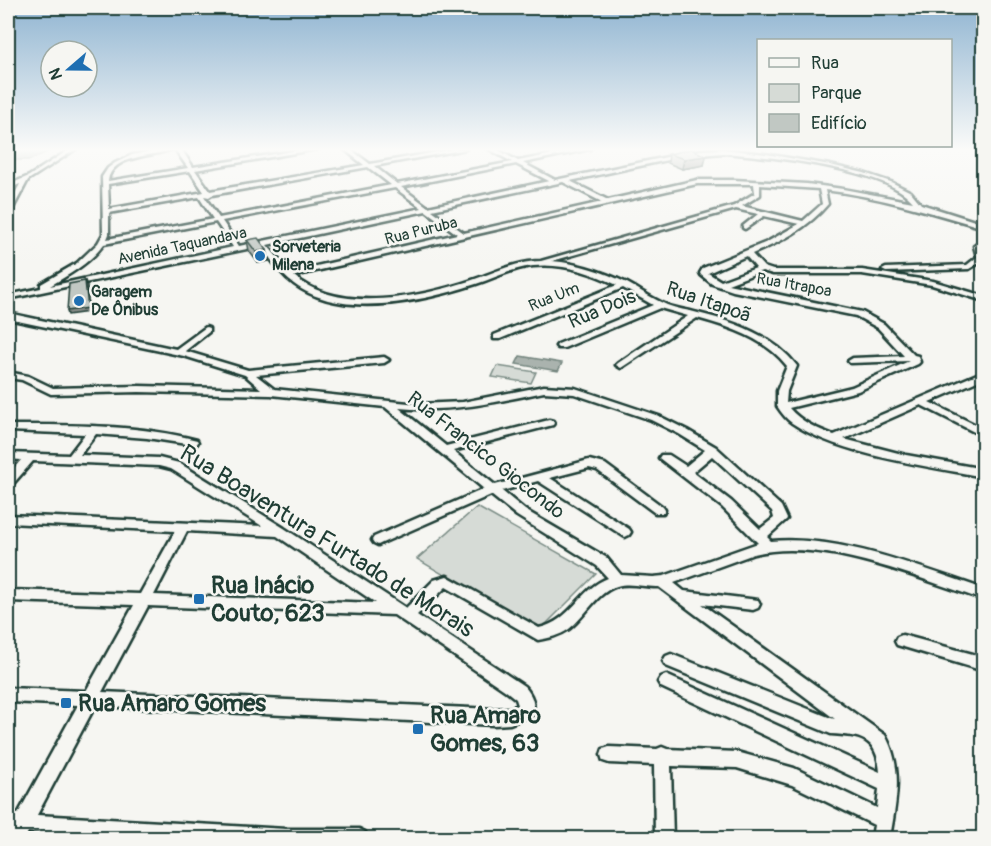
<svg xmlns="http://www.w3.org/2000/svg" width="991" height="846" font-family="Pangolin,sans-serif">
	<rect width="100%" height="100%" fill="#f6f6f2"/>
	<filter id="ink" filterUnits="userSpaceOnUse"><feTurbulence type="fractalNoise" baseFrequency=".0167" numOctaves="2"/><feDisplacementMap in="SourceGraphic" scale="12" xChannelSelector="R" yChannelSelector="G"/><feConvolveMatrix kernelMatrix="1 2 1 2 8 2 1 2 1" color-interpolation-filters="sRGB"/></filter>
	<g filter="url(#ink)">
		<path fill="#d6dbd6" stroke="#7a8c85" stroke-width="1.5" d="M497 366 536 372 531 383 492 377Z
			M477 507 596 574 539 631 417 559Z"/>
		<path fill="#aab3ae" stroke="#72847d" stroke-width="1.5" d="M8 149H53L30 160H8Z
			M520 356 562 363 558 371 516 364Z"/>
		<g fill="none" stroke-linecap="round" stroke-linejoin="round">
			<defs>
				<path id="minor" d="M70 149H76L28 180 11 212 8 214V207L20 184 8 189V185L29 176Z
					M161 149H173C155 157 111 154 108 181L188 168 175 149H181L193 167 306 149H318L195 170 210 191 364 165 344 149H350L370 164 454 149H466L374 166 397 184 512 162 489 149H496L518 161 579 149H590L523 163 555 180 701 150 723 149 766 154 830 165 864 173 891 182 911 192 921 204 984 224V228C929 212 882 197 825 190L828 204C808 228 781 242 752 254L764 267 773 270H862L933 281 984 296V301L932 285 862 274H773L762 271 728 284 862 312 884 324 914 355 918 356 920 362 918 364 858 391 789 408C801 422 817 429 834 435L984 371V378L929 402 984 429V437L921 405 844 439 906 455 984 469V477C927 466 839 455 792 423 786 419 781 412 777 406V391L787 366C765 338 730 327 697 318L621 368 616 365 618 363 688 316 660 308 564 348H558L556 346 558 344 653 305 623 288 500 339H494V335L617 285C591 272 562 263 533 266 513 268 495 278 476 284 424 301 342 320 294 284 280 274 271 259 261 246L8 299V295L41 288V284L77 263 98 243 103 234 102 177 108 168 115 163 132 155ZM723 153C767 156 887 168 913 202L843 189 807 184 734 180H697L608 200 570 181 686 156ZM516 164 549 181 428 207 401 187ZM368 167 391 185 219 218 204 196 209 197 212 195ZM190 171 204 192 109 209 108 184ZM563 182 602 202 464 233 432 210ZM697 184H754L755 193 734 206 541 261C517 261 496 272 475 279 422 297 340 315 294 276ZM760 185 819 189 822 204 803 221 742 206 760 195ZM395 188 422 208 239 246 222 221ZM199 197 213 219 107 239 109 234V213ZM736 209 758 214 743 226V228L745 229 764 216 799 224 767 242 703 268 700 273 701 275 712 284 733 291 856 316 878 328 904 356 853 358 848 361 850 363 909 361 852 387 786 403 787 391 797 366C773 335 734 322 698 313 688 310 677 309 667 305 653 299 640 290 627 283 604 272 578 263 552 261ZM426 211 457 234 290 272 267 245ZM216 222 233 247 50 286C70 274 90 263 104 244ZM746 256 756 268 721 281 708 273Z
					M984 239V245L982 247 984 260 969 269 886 272 882 270 886 268 967 265 977 257 974 246Z
					M8 313 176 349 206 327 209 328V332L185 351 248 370 384 357 389 360 384 363 256 375 274 389 418 404 463 402 544 386 575 388 659 416 687 430 716 447 781 506 787 519 767 537 771 541C841 535 918 567 984 589V600C917 578 824 537 754 554L674 583 684 591 758 600 760 604 758 608 753 610 702 604 885 735C904 769 896 802 890 838H872L874 825 792 785 737 768 671 766 673 838H655L654 765 609 763 603 761 601 755 603 749 609 747 657 749 662 747 667 749 737 752 794 768 877 808 879 789 661 687 658 682 661 677 666 675 880 772C877 737 861 736 831 734L666 666 663 661 666 656 671 654 831 718 835 719 659 587C646 588 631 582 617 586 597 592 585 617 569 629 559 636 549 638 538 640L446 587 417 615 524 686C532 694 536 705 532 715L510 724 494 725 95 706 37 815 286 829H359L365 832 368 838H137L28 832 25 838H8V813L18 814 78 705 8 702V688L86 691 134 605 8 601V590L140 594 175 531 8 523V515L262 526 171 469 159 466 33 461 12 485 8 486V475L21 460 8 459V453L69 455 85 434 8 431V425C69 425 136 424 197 440L198 442 197 444 193 445 147 438 96 434 80 455 159 458 179 463 284 528 406 608 434 580 447 576 539 628C572 621 580 588 608 578L597 566 517 516 491 495 382 543 378 545 374 543 372 540 374 537 484 489 385 407 271 395 139 392 51 394 22 380 8 378V372L28 376 53 388 139 386 261 389 245 375 184 356 8 319ZM544 392 574 394 651 420 679 434 705 450 686 466 669 455H661L659 458 722 507 758 543 664 576 653 577 621 575 607 558 525 510 502 491 538 481 625 537 629 535 631 532 629 529 550 478 589 468 597 470 655 513H663L665 510 663 507 605 464 589 460 495 485 453 451 553 425 554 423 553 421 549 420 446 446 399 408C449 413 496 402 544 392ZM712 456 772 511 774 518 760 529 731 501 693 472ZM187 531 277 536 376 603 154 595ZM148 606 394 615 506 691 516 699 518 705 510 708 494 709 102 692Z
					M902 635 984 657V671L897 645 895 641 897 637Z"/>
			</defs>
			<use href="#minor" stroke="#1f3d34" stroke-width="5"/>
			<use href="#minor" fill="#f6f6f2" fill-rule="evenodd"/>
		</g>
		<path fill="#a6aca8" stroke="#1f3d34" stroke-width="1.5" d="M669 154 706 156 704 165 682 169 668 163Z
			M247 240 269 261 258 263 249 251Z"/>
		<path fill="#878c88" stroke="#1f3d34" stroke-width="1.5" d="M706 156 704 165 682 169 684 159Z
			M267 250 269 261 258 263 256 252Z
			M85 281 87 285 89 312 68 315 67 311Z"/>
		<path fill="#c1c8c3" stroke="#1f3d34" stroke-width="1.5" d="M691 149 706 156 684 159 669 154Z
			M258 238 267 250 256 252 247 240Z
			M85 281 88 308 67 311 69 284Z"/>
	</g>
	<linearGradient id="sky" x2="0" y2="1"><stop stop-color="#8fb4d1"/><stop offset="0.56" stop-color="#fbfbf9"/><stop offset="1" stop-color="#fbfbf9" stop-opacity="0"/></linearGradient>
	<rect width="991" height="267" fill="url(#sky)"/>
	<g fill="#1f6fb2" stroke="#f6f6f2" stroke-width="2">
		<circle cx="260" cy="256" r="6"/>
		<circle cx="79" cy="301" r="6"/>
		<rect x="193" y="593" width="12" height="12" rx="3"/>
		<rect x="60" y="697" width="12" height="12" rx="3"/>
		<rect x="412" y="723" width="12" height="12" rx="3"/>
	</g>
	<g text-anchor="middle" dominant-baseline="central" stroke-width="5" stroke-linejoin="round" paint-order="stroke">
		<g font-size="16" fill="#1f3d34" stroke="#f6f6f2">
			<text transform="translate(421 231) rotate(-14)">Rua Puruba</text>
			<text transform="translate(182 246) rotate(-12)">Avenida Taquandava</text>
			<text transform="translate(794 285) rotate(10)">Rua Itrapoa</text>
			<text transform="translate(554 297) rotate(-22)">Rua Um</text>
		</g>
		<g font-size="16" font-weight="bold" fill="#1f3d34" stroke="#f6f6f2" text-anchor="start">
			<text x="272" y="247">Sorveteria<tspan x="272" dy="18">Milena</tspan></text>
			<text x="91" y="292">Garagem<tspan x="91" dy="18">De Ônibus</tspan></text>
		</g>
		<g font-size="20" fill="#1f3d34" stroke="#f6f6f2">
			<text transform="translate(709 302) rotate(19)">Rua Itapoã</text>
			<text transform="translate(602 309) rotate(-23)">Rua Dois</text>
			<text transform="translate(486 455) rotate(38)">Rua Francico Giocondo</text>
		</g>
		<g font-size="24" fill="#1f3d34" stroke="#f6f6f2">
			<text transform="translate(327 541) rotate(32)">Rua Boaventura Furtado de Morais</text>
		</g>
		<g font-size="24" font-weight="bold" fill="#1f3d34" stroke="#f6f6f2" text-anchor="start">
			<text x="211" y="585">Rua Inácio<tspan x="211" dy="28">Couto, 623</tspan></text>
			<text x="78" y="703">Rua Amaro Gomes</text>
			<text x="430" y="715">Rua Amaro<tspan x="430" dy="28">Gomes, 63</tspan></text>
		</g>
	</g>
	<rect width="991" height="846" fill="none" stroke="#f6f6f2" stroke-width="30"/>
	<rect x="15" y="15" width="961" height="816" fill="none" stroke="#1f3d34" stroke-width="2" filter="url(#ink)"/>
	<rect x="757" y="39" width="195" height="108" fill="#f6f6f2" stroke="#a0aca6" stroke-width="1.5"/>
	<rect x="769" y="58" width="30" height="9" fill="#f6f6f2" stroke="#a0aca6" stroke-width="1.5"/>
	<text x="811" y="69" font-size="18" fill="#1f3d34">Rua</text>
	<rect x="769" y="84" width="30" height="18" fill="#d6dbd6" stroke="#a0aca6" stroke-width="1.5"/>
	<text x="811" y="99" font-size="18" fill="#1f3d34">Parque</text>
	<rect x="769" y="114" width="30" height="18" fill="#c1c8c3" stroke="#a0aca6" stroke-width="1.5"/>
	<text x="811" y="129" font-size="18" fill="#1f3d34">Edifício</text>
	<g transform="translate(69 69) rotate(250)"><circle r="28" fill="#f6f6f2" stroke="#a0aca6" stroke-width="1.5"/>
	<path d="M0-4.5L10 22L0 15L-10 22Z" fill="#1f6fb2"/>
	<text y="-9" font-size="16" font-weight="bold" text-anchor="middle" fill="#1f3d34">N</text>
	</g>
</svg>
